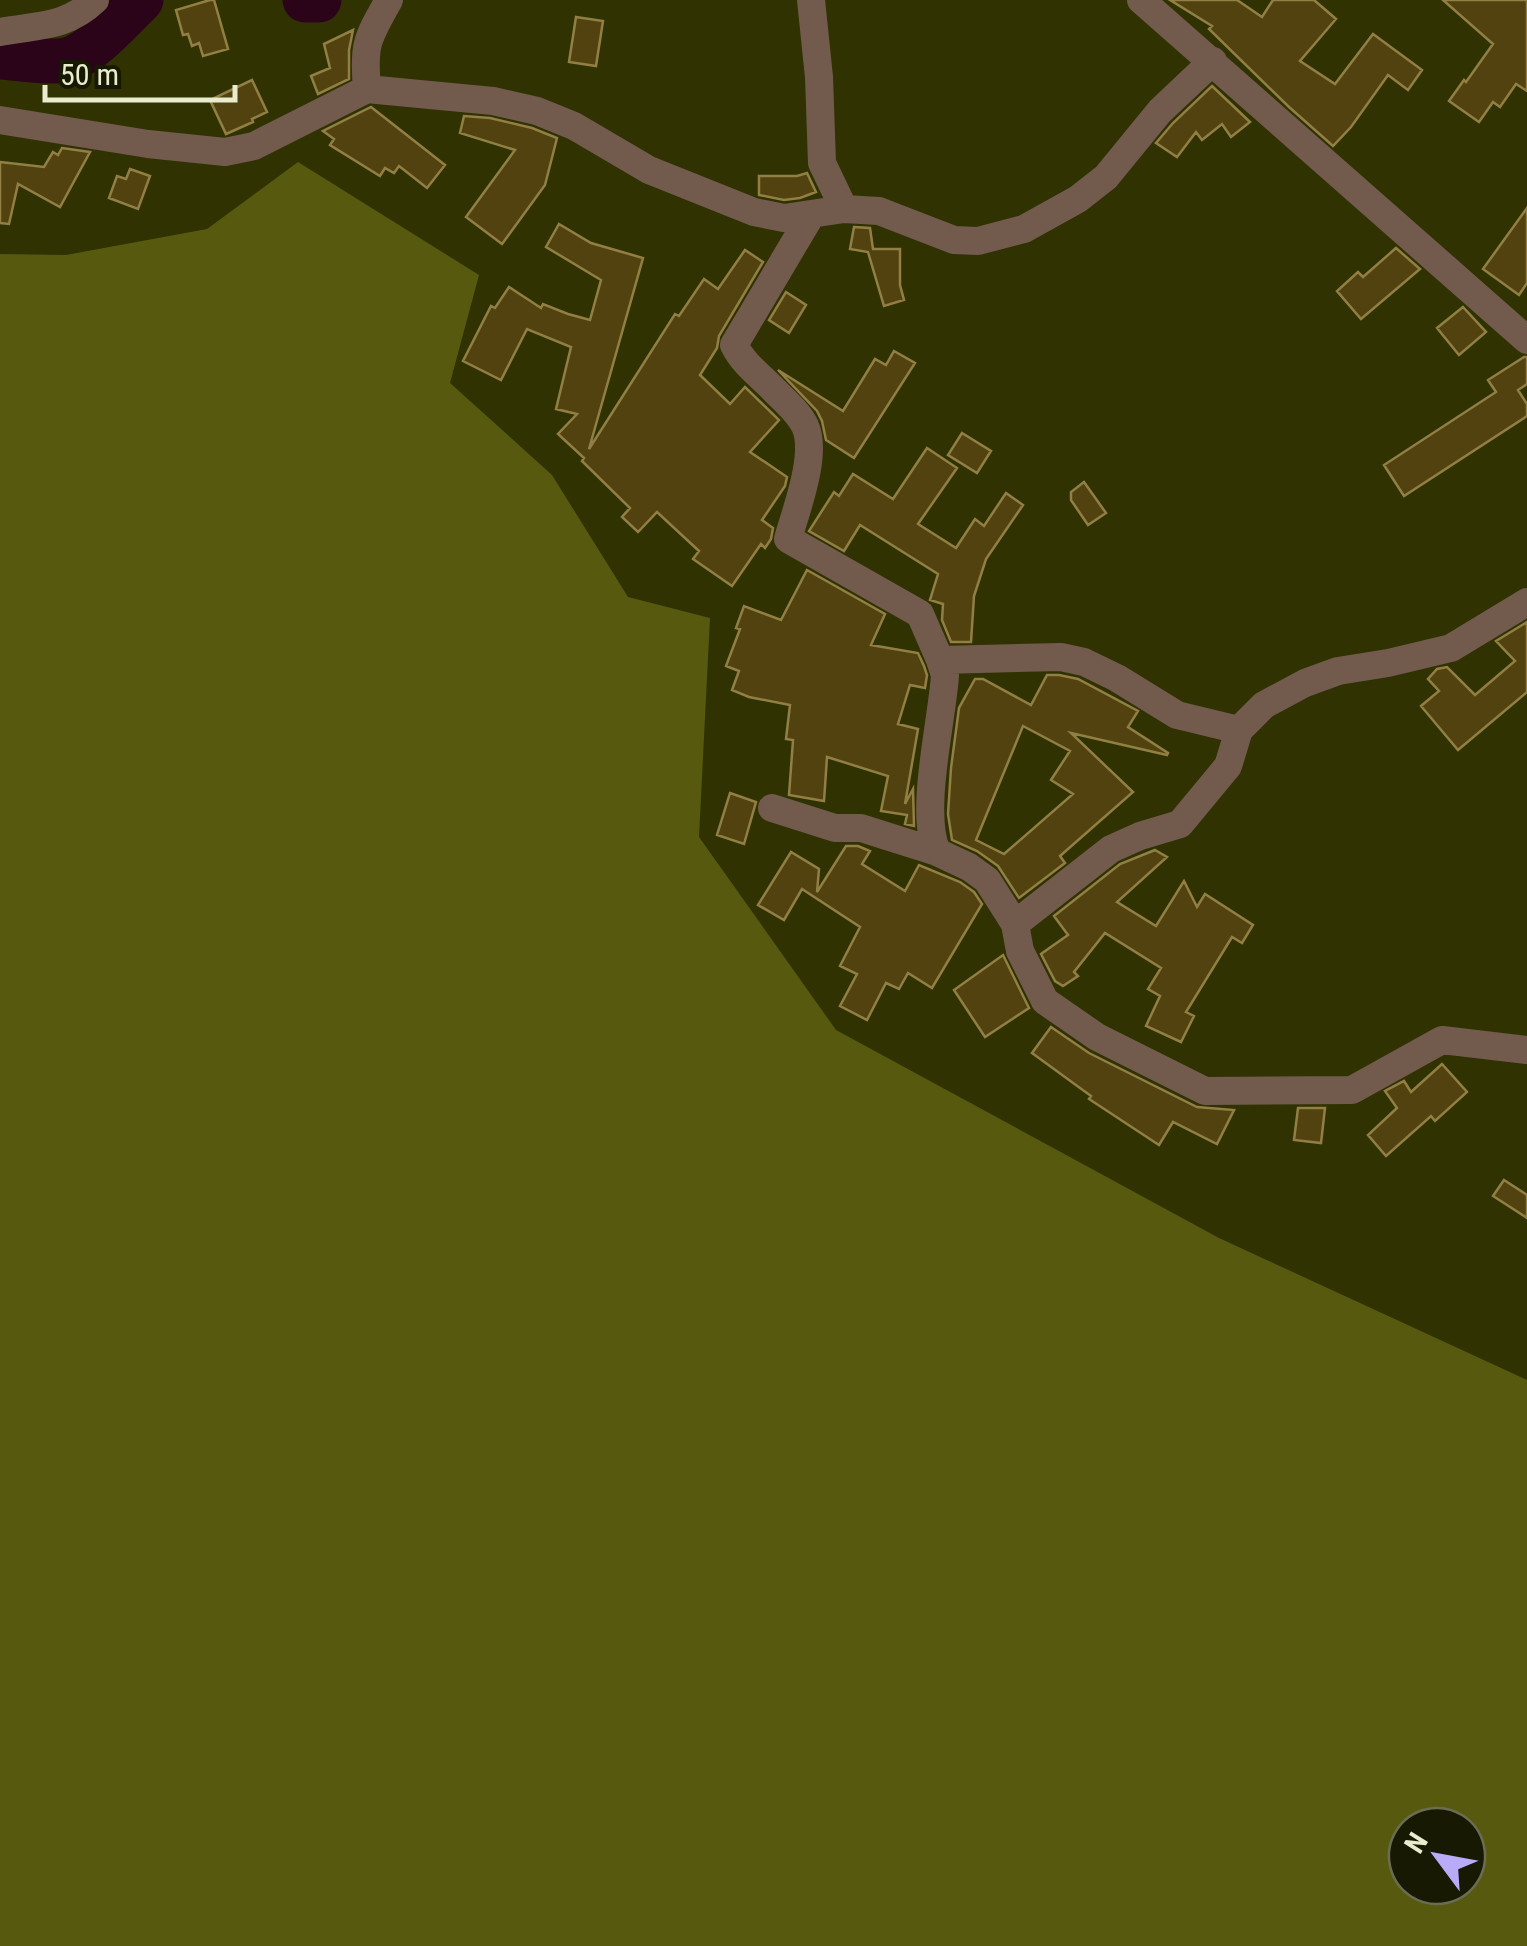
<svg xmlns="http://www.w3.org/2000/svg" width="1527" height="1946" font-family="'Roboto Condensed',sans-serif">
	<rect width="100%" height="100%" fill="#303202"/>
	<path fill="#575a0e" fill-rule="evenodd" d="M298 162 479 275 450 383 552 475 628 597 710 618 699 837 836 1030 1219 1238 1527 1380V1946H0V254L66 255 207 229ZM1407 1826H1467V1886H1407Z"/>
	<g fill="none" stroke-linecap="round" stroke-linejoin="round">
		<path stroke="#2b0419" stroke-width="45" d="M305 0H319
			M0 57C19 58 56 65 73 58 94 50 125 16 141 0"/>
	</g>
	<path fill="#51420f" stroke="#917f43" stroke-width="2.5" fill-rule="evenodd" d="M210 0H214L228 49 203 56 199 43 192 46 188 34 183 35 176 10Z
		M1170 0H1237L1262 17 1273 0H1314L1336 19 1300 61 1335 84 1373 34 1422 70 1408 90 1388 75 1351 127 1333 146 1289 107 1209 29 1212 26Z
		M1443 0H1527V91L1516 84 1500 107 1493 102 1479 122 1449 101 1464 80 1466 82 1493 44Z
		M576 17 603 21 596 66 569 62Z
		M353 30 349 50V79L318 94 311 76 330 68 324 44Z
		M252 80 267 112 252 119 253 122 226 134 210 100Z
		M1212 86 1250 122 1231 137 1222 124 1202 140 1196 132 1177 157 1156 143 1173 123Z
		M371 107 445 165 427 188 399 166 394 173 385 168 380 176 330 145 334 139 323 131Z
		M464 116 490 118 532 128 557 138 545 185 502 244 466 217 515 150 460 133Z
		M62 148 90 152 60 207 18 184 9 224 0 223V162L44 167 53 152 58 155Z
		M130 169 150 176 138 209 109 198 117 176 126 179Z
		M807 173 816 192 800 198 784 200 759 195V176H797Z
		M1527 208V283L1519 295 1483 269Z
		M559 224 591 243 643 258 589 449 675 314 679 316 704 279 718 289 745 250 763 262 719 336 717 348 700 375 730 404 745 387 779 420 750 452 787 477 785 486 762 520 773 528 771 539 765 548 761 544 732 586 693 559 699 551 657 512 638 532 622 517 630 508 582 461 584 458 558 434 577 414 556 409 571 347 527 329 501 380 463 361 491 306 495 308 509 287 541 308 543 304 568 314 590 320 601 280 546 247Z
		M854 227 870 228 873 249H900V285L904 300 884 306 868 252 850 249Z
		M1396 248 1420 269 1361 319 1337 291 1358 272 1363 277Z
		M786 292 806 305 789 333 769 320Z
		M1463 307 1486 332 1459 355 1437 328Z
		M894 351 915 363 854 458 826 440 822 421 817 411 778 370 843 411 875 359 886 365Z
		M1524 357H1527V384L1518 390 1527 404V416L1404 496 1384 465 1496 392 1488 380Z
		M962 433 991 451 977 473 948 455Z
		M927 448 957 468 918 524 956 548 975 519 984 526 1006 493 1023 505 986 559 974 596 971 642H951L942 620 943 604 930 600 938 574 860 525 844 551 809 531 834 492 839 496 853 474 893 499Z
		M1084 482 1106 513 1088 525 1071 500V492Z
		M807 570 885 614 871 645 918 653 924 666 927 675 925 688 910 685 898 724 918 729 905 804 913 789 914 826 905 824 907 815 881 811 888 776 827 757 824 801 789 795 793 740 786 739 790 705 749 697 732 690 739 671 726 666 740 629 736 628 744 606 781 620Z
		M1527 622V692L1458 750 1421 706 1439 691 1428 679 1437 669 1447 667 1475 695 1515 661 1496 641Z
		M1047 675H1059L1078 679 1138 711 1128 727 1168 753 1167 755 1071 733 1133 792 1060 856 1065 863 1019 898 998 866 977 851 952 840 948 814 951 768 959 708 975 679H983L1031 705ZM1023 726 1070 751 1051 780 1073 794 1004 854 976 840Z
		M730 793 756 802 744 844 717 835Z
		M846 846H858L870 851 862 864 905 891 919 865 960 882 974 892 982 904 932 988 908 973 899 989 886 983 867 1020 840 1006 857 974 840 966 860 927 802 889 784 920 758 905 791 852 819 869 817 892Z
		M1155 850 1167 857 1117 902 1156 926 1184 881 1197 907 1205 894 1253 925 1242 943 1232 937 1186 1012 1194 1016 1181 1042 1146 1026 1160 996 1148 989 1161 968 1105 933 1074 972 1078 976 1063 986 1055 981 1041 954 1068 935 1054 916 1120 864Z
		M1003 955 1029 1008 985 1037 954 990Z
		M1051 1027 1089 1053 1197 1107 1234 1110 1217 1144 1173 1122 1159 1145 1089 1099 1091 1096 1032 1053Z
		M1442 1064 1467 1092 1435 1121 1431 1116 1386 1156 1368 1135 1397 1108 1385 1091 1404 1081 1411 1092Z
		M1298 1108H1325L1321 1143 1294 1140Z
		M1504 1180 1527 1195V1218L1493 1196Z"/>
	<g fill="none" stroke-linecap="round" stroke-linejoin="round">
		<path stroke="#725b4d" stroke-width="28" d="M811 0 819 77 822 163 844 209
			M1141 0 1527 340
			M0 32C37 25 66 28 95 0
			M367 89C363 44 367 39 389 0
			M0 120 148 144 225 152 254 146 367 89 493 101 537 111 574 126 649 170 754 212 784 218 844 209 879 211 954 240 978 241 1024 229 1078 199 1106 177 1160 111 1213 61
			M811 215 734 345C744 365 760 375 775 391 785 401 799 413 805 426 818 454 796 510 788 539L920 614 940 660 1061 657 1084 662 1117 678 1177 715 1239 730
			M772 808 835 828H861L937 852 969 867 987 880 1015 924 1020 951 1045 1001 1097 1037 1205 1091 1352 1090 1442 1040 1527 1050
			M937 852C919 812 942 722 945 675L940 660
			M1015 924 1111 849 1140 836 1180 824 1228 766 1239 730 1264 705 1305 683 1338 671 1388 663 1451 648 1527 602"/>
	</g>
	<g transform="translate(1437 1856) rotate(302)"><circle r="48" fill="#171902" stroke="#6b6d53" stroke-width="2.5"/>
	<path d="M0-8L18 38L0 25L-18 38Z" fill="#b9abf7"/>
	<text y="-15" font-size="28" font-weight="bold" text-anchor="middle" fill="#e9eccd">N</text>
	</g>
	<path d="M45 85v15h190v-15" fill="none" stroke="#e9eccd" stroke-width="5"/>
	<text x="60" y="85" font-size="30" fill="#e9eccd" stroke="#171902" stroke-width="8" paint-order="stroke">50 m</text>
</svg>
